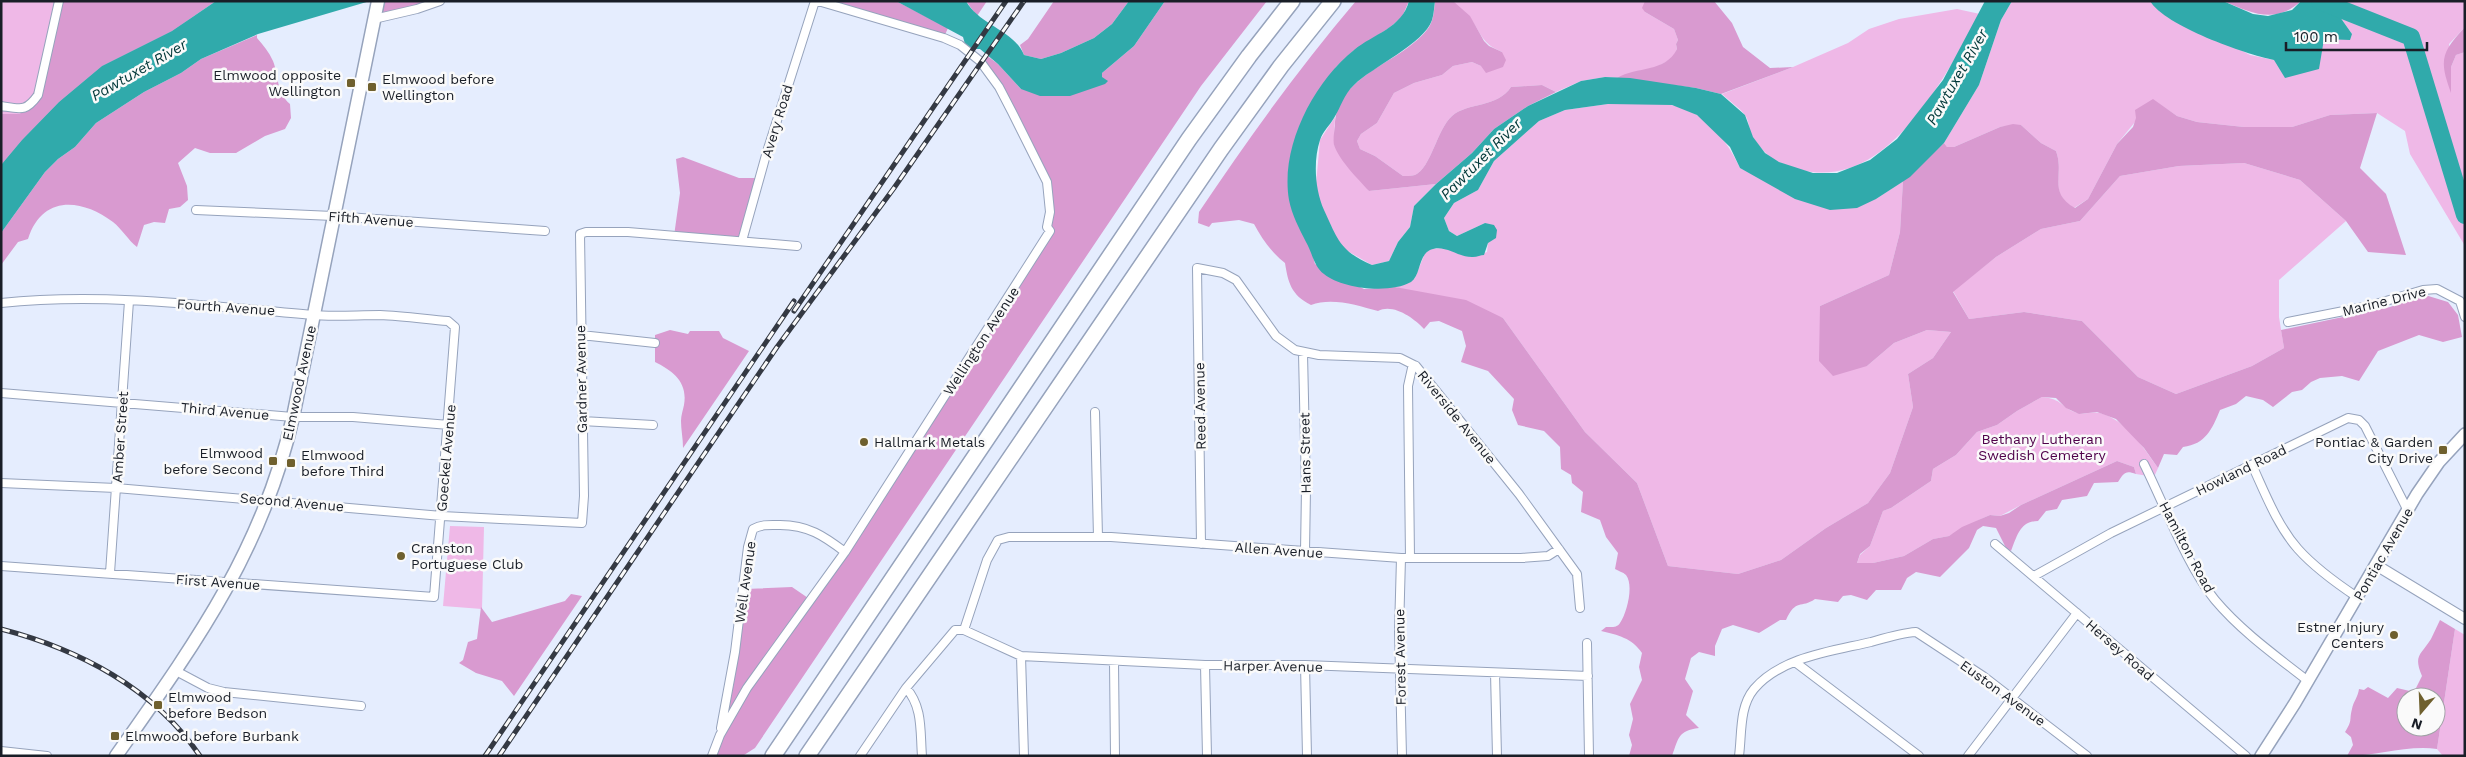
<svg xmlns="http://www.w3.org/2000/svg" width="2466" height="757" font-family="'Work Sans',sans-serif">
	<rect width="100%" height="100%" fill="#e5edfe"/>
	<path fill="#efb8e7" d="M1 1H213L1 164Z
		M1453 1H1645V12L1674 29 1678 40 1676 44 1677 49 1673 58 1655 68 1617 78 1605 77 1581 81 1556 92 1542 85 1511 87C1497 108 1468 102 1452 116 1437 129 1431 168 1415 175 1412 176 1407 176 1403 176L1375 156 1360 149 1357 141 1361 134 1377 123 1394 93 1414 83 1442 75 1453 66 1472 62 1481 66 1502 52C1481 43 1482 34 1470 18 1466 11 1458 8 1453 1Z
		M2012 1H2150L2250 55 2274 60 2324 39 2352 34 2340 17 2341 1H2465V27L2449 44 2451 67 2456 55 2465 52V246L2410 154 2405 131 2377 113 2330 115 2292 127H2244L2197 122 2177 116 2153 100 2117 144 2088 199 2074 208C2047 192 2065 175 2056 151L2041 143 2021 125 2000 127 1954 147H1947L1944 143 1979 85 2001 20Z
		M1957 9 1980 14C1941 83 1879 210 1779 162 1769 158 1758 146 1752 136 1749 130 1749 120 1745 115 1739 107 1729 101 1722 94L1793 67 1848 43 1869 29 1899 19Z
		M1608 104C1628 104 1651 101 1671 105 1704 110 1727 140 1740 168L1757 176 1876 199 1903 181 1900 232 1889 275 1820 306 1867 366 1894 343 1927 330 1951 332 1933 358 1908 374 1913 407 1890 473 1868 503 1826 528 1781 560 1738 574 1668 566 1637 483 1585 432 1503 318 1395 287 1410 282 1415 278 1425 253 1431 249 1443 248 1472 257 1487 252 1488 243 1485 223 1457 236 1449 231 1444 218 1454 203 1478 190 1494 161 1539 121 1565 110Z
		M1335 117 1334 145 1369 191 1436 184 1414 206 1410 227 1398 242 1389 261 1372 265 1344 249 1332 232 1318 198 1316 184 1320 140Z
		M2244 163 2300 180 2346 221 2279 280V317L2284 348 2252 366 2176 394 2138 377 2082 321 2024 312 1969 319 1953 291 1996 257 2041 229 2080 221 2120 176 2179 166Z
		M2042 397C2063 399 2060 407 2077 413 2084 415 2092 411 2100 413 2126 420 2143 447 2158 468L2154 477 2136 474 2134 467 2117 461 2021 505 2000 516 1990 515 1981 519 1949 536 1933 539 1904 556 1873 563H1857L1860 555 1870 546 1883 511 1891 508 1931 481 1933 469 1956 455 1977 432 1997 425 2017 411Z
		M450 526 484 527 482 609 443 606Z
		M2455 629 2465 635V756H2443L2437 749Z"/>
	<path fill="#d99ad0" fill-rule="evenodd" d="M58 1H216L172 31 102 66 59 102 22 140 1 165V114H20C41 92 52 32 58 1Z
		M377 1H441L377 19Z
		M810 1H896L948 28 944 37Z
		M966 1H987L977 16Z
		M1054 1H1129L1112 24 1094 38 1061 53 1041 59 1024 55 1020 45 1028 39Z
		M1165 1H1267L1201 86 755 748 744 755 716 756C733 703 741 645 746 589L792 587 811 600 1047 229 1045 181 980 59 986 55 998 64 1021 89 1102 77V73L1134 46Z
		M1356 1H1409L1402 17 1389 28 1353 51 1336 67 1315 97 1312 253 1315 264 1364 289 1395 287 1466 300 1503 318 1585 432 1637 483 1668 566 1738 574 1781 560 1826 528 1868 503 1890 473 1913 407 1908 374 1933 358 1951 332 1927 330 1894 343 1867 366 1833 376 1819 361 1820 306 1889 275 1900 232 1903 181 1944 143 1947 147H1954L2000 127 2013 124 2021 125 2041 143 2056 151C2065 175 2047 192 2075 208L2088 199 2117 144 2133 127 2136 118 2135 110 2153 99 2177 116 2197 122 2244 127H2292L2330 115 2377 113 2360 168 2386 194 2406 255 2368 252 2346 221 2300 180 2244 163 2179 166 2120 176 2080 221 2041 229 1996 257 1953 292 1969 319 2024 312 2082 321 2138 377 2176 394 2252 366 2284 348 2281 330 2390 307 2425 295 2448 302 2458 315 2462 337 2443 342 2419 335 2378 351 2359 381 2342 376 2320 378 2311 382 2302 390 2292 392 2273 407 2263 400 2246 396 2236 404 2220 410C2212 429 2206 444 2183 447L2177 455 2164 454 2158 468 2144 448 2116 419 2097 412 2079 414 2066 408 2056 398 2042 397 2017 411 1997 425 1977 432 1956 455 1933 469 1931 481 1891 508 1883 511 1870 546 1860 554 1857 563H1873L1904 556 1933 539 1949 536 1962 527 1990 515 2000 516 2009 513 2021 505 2117 461 2134 467 2136 474C2125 470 2124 473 2118 482L2094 483 2087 496 2062 500 2057 509 2046 511 2038 521C2020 521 2017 536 2011 551L2006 548 1996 528 1983 526 1977 530 1969 548 1940 577 1916 572 1907 578 1901 590H1876L1867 600 1851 595 1843 596 1838 602 1815 599C1801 609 1796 598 1786 620H1780L1759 633 1733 625 1722 629 1715 646V656L1699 652 1691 658 1685 679 1693 691 1686 715 1699 728C1678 731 1679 737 1672 756H1629L1632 745 1629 735 1633 719 1630 704 1642 680 1639 667 1642 653C1632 638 1618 635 1601 631L1606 627C1611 627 1617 628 1620 623 1627 613 1634 585 1626 575 1623 572 1618 571 1615 569L1618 553 1606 537 1600 520 1581 512 1583 492 1572 483 1571 475 1561 469 1560 447 1544 431 1518 425 1512 410 1514 399 1488 371 1461 362 1466 346 1462 331 1439 321 1430 322 1424 329C1414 318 1393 303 1378 311 1357 305 1331 297 1311 305 1291 295 1288 282 1285 263 1272 253 1262 239 1254 224L1239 220 1212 223 1209 227 1198 223 1199 212C1248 139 1299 68 1356 1Z
		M1435 1H1453L1470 16 1484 41 1489 46 1502 52 1506 60 1503 67 1486 73 1481 66 1472 62 1453 66 1442 75 1414 83 1394 93 1377 123 1361 134 1357 141 1360 149 1375 156 1403 176C1406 176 1412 176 1415 175 1431 168 1437 129 1452 116 1468 102 1497 108 1511 87L1542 85 1556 92 1528 106 1494 129 1472 153 1436 184 1369 191C1358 179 1339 160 1334 145 1333 140 1334 132 1335 126 1336 73 1403 64 1429 27 1434 19 1434 10 1435 1Z
		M1645 1H1714L1732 23 1743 47 1770 68 1793 67 1721 94 1696 88 1617 78C1637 66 1665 73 1677 49L1676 44 1678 40 1674 29 1645 12 1642 8Z
		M2223 1H2301C2275 25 2252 13 2223 1Z
		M2465 27V52L2456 55 2451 67V93C2439 60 2441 53 2465 27Z
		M257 35V38C263 45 269 52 273 61 279 76 276 92 290 104L291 118 285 129 265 136 236 153H210L195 148 178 163 187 186 188 200 180 207 169 209 165 223 154 222 144 225 137 247C128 240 122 229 113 222 81 198 42 195 28 239L18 242 1 265V233L45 172 58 159 75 147 96 123 144 92 181 73 201 59Z
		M683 157 739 178H756L742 240 674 236 680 193 676 159Z
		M670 330 688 334 690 331H719L723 338 749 351 683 448C683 438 681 430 681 421 681 415 683 410 684 405 688 382 673 371 655 362V335Z
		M571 594 582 596 514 696 502 681 476 673 459 663 463 660 468 642 477 639 481 607 492 622 565 601Z
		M2440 620 2455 629 2437 749C2407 745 2377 756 2347 756L2353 745 2351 737 2345 732C2353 720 2349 720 2352 709 2353 702 2358 697 2359 689L2364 690 2368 687 2388 698 2397 688 2414 692 2422 676C2413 655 2421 655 2431 639 2434 633 2437 626 2440 620ZM2406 697H2436V727H2406Z"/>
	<path fill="#30aaab" d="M216 1H370L258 34 201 59 181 73 144 92 96 123 75 147 58 159 45 172 1 233V165L22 140 59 102 102 66 172 31Z
		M896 1H966C979 25 1015 31 1024 55L1041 59 1061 53 1094 38 1112 24 1129 1H1165L1134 46 1102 73V77L1108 81 1105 84 1070 96H1040L1021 89 998 64 980 49H971L965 44 963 37Z
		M1409 1H1435C1434 7 1434 14 1432 20 1424 44 1372 67 1354 85 1344 94 1341 107 1334 118 1330 125 1323 131 1320 140 1313 161 1315 190 1324 210 1338 240 1340 251 1372 265L1389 261 1398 242 1410 227 1414 206 1436 184 1472 153 1494 129 1528 106 1581 81 1605 77 1630 78 1696 88 1721 94 1745 115 1753 137 1765 153 1779 162 1813 173H1837L1870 160 1897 139 1943 80 1985 1H2012L2001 20 1979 85 1944 143 1910 177 1876 199 1857 208 1830 210 1795 199 1740 168 1730 147 1697 115 1672 105 1608 104 1565 110 1539 121 1494 161 1478 190 1454 203 1444 218 1449 231 1457 236 1485 223 1494 225 1497 230 1496 238 1488 243 1484 255C1481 255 1477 257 1473 257 1459 258 1444 243 1430 250 1418 256 1421 275 1411 282 1390 294 1342 289 1324 274 1314 267 1312 252 1306 242 1299 228 1292 215 1289 200 1280 147 1313 83 1354 50 1373 34 1402 28 1409 1Z
		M2150 1H2223L2253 14 2268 16 2292 10 2301 1H2341L2340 17 2352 34 2350 40 2324 39 2319 69 2285 78 2274 60C2245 54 2165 26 2150 1Z"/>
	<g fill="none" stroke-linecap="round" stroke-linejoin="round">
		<path stroke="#30aaab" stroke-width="18" d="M2320 1 2411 37 2465 215"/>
		<defs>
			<path id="minor" d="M374 19 417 9 440 1
				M1 106C21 109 26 112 38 95L59 1
				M196 210 333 216 545 231
				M742 241 766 155 815 1
				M1 303C104 292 209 306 312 315 334 317 357 315 380 315 402 316 425 319 448 321L455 327 434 597 1 566
				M2288 322 2369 306 2423 290 2437 289 2460 301 2465 317
				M581 335 655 343
				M1303 353 1306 489 1305 552
				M1 393 293 417H353L449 425
				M1095 412 1098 537
				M582 421 653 425
				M2144 464C2164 504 2187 566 2215 600 2241 631 2276 656 2308 681
				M2252 465C2265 493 2277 525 2298 549 2315 568 2336 583 2357 597
				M1 483 116 488 442 516 582 523 584 496 580 234 586 232H628L797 246
				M1201 544 1197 268 1223 273 1236 280 1276 336 1295 350 1319 355 1400 358 1416 366 1519 494 1577 574 1580 608
				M1995 544 2246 756
				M1401 558 1399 631 1402 756
				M1410 558 1408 386 1412 368 1416 366
				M110 573 129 301
				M2034 576 2111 533 2348 418 2359 420 2365 426 2408 511
				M964 630 987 560 998 540 1009 537H1111L1401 558H1521L1548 556 1559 549
				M1587 643 1589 756
				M1021 656 1024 756
				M1114 662 1115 756
				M1795 662 1919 756
				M1205 665 1207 756
				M1305 665 1307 756
				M176 671 208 688 224 692 361 706
				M1495 673 1497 756
				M906 688C923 707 920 731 922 756
				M721 728 735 652 748 547 753 529C762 524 770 525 780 525 808 525 824 536 845 552
				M1 751 47 756
				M712 756 720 735 747 688 845 552 1050 231 1047 227 1050 212 1047 182 1012 112 999 87 980 61 960 45 944 38 818 1
				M860 756 906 688 955 630H964L1021 656 1205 665H1305L1588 676
				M1739 756C1742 734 1739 707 1754 689 1781 657 1833 651 1871 642 1885 638 1901 633 1916 632L1983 676 2087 756
				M1968 756 2077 613"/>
			<path id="tertiary" d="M2376 565 2465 619"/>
			<path id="secondary" d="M2261 756 2295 703 2417 494 2439 462 2465 434"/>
			<path id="primary" d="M116 756C194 645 262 552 293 417L378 1"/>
			<path id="motorway" d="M773 756 1189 139 1249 56 1292 1
				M807 756 1221 149 1281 66 1333 1"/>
		</defs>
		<use href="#minor" stroke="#96a3bc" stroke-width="10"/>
		<use href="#tertiary" stroke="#96a3bc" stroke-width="12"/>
		<use href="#secondary" stroke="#96a3bc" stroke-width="14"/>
		<use href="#primary" stroke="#96a3bc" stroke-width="15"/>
		<use href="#motorway" stroke="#96a3bc" stroke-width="18"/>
		<use href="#minor" stroke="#fff" stroke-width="8"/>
		<use href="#tertiary" stroke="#fff" stroke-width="10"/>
		<use href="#secondary" stroke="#fff" stroke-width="11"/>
		<use href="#primary" stroke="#fff" stroke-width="12"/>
		<use href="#motorway" stroke="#fff" stroke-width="15"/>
		<defs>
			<path id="rail" d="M794 311 1006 1
				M1 629C78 649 154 688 200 756
				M485 756 794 301
				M499 756 777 347 894 188 1024 1"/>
		</defs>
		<use href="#rail" stroke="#343943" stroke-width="5"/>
		<use href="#rail" stroke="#fafafa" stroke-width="3" stroke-dasharray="9" stroke-linecap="butt"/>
	</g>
	<g fill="#6f602e" stroke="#fafafa" stroke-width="2">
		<rect x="346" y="78" width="10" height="10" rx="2.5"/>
		<rect x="367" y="82" width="10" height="10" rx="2.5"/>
		<circle cx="864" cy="442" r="5"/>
		<rect x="2438" y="445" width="10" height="10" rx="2.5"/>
		<rect x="268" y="456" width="10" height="10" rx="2.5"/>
		<rect x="286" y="458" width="10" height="10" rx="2.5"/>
		<circle cx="401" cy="556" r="5"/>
		<circle cx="2394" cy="635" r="5"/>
		<rect x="153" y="700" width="10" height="10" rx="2.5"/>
		<rect x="110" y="731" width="10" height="10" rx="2.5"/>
	</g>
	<g text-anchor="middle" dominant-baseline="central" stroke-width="5" stroke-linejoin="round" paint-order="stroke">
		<g font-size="14" fill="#191e27" stroke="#fafafa" text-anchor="start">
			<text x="341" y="75" text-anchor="end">Elmwood opposite<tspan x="341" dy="16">Wellington</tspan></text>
			<text x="382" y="79">Elmwood before<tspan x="382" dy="16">Wellington</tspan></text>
			<text x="874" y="442">Hallmark Metals</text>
			<text x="2433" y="442" text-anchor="end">Pontiac &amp; Garden<tspan x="2433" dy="16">City Drive</tspan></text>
			<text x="263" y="453" text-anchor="end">Elmwood<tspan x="263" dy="16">before Second</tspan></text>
			<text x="301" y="455">Elmwood<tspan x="301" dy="16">before Third</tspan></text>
			<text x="411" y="548">Cranston<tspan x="411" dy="16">Portuguese Club</tspan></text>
			<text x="2384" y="627" text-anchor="end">Estner Injury<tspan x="2384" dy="16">Centers</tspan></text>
			<text x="168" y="697">Elmwood<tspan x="168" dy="16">before Bedson</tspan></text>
			<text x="125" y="736">Elmwood before Burbank</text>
		</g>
		<g font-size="14" fill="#191e27" stroke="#fafafa">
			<text transform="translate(777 121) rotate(-73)">Avery Road</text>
			<text transform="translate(371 219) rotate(4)">Fifth Avenue</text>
			<text transform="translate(2384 301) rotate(-14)">Marine Drive</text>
			<text transform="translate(226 307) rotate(4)">Fourth Avenue</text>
			<text transform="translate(981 341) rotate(-57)">Wellington Avenue</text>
			<text transform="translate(581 379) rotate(-91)">Gardner Avenue</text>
			<text transform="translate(299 383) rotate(-78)">Elmwood Avenue</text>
			<text transform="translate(1200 406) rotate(-91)">Reed Avenue</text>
			<text transform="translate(225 411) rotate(5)">Third Avenue</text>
			<text transform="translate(1457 417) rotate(51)">Riverside Avenue</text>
			<text transform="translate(120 437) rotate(-86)">Amber Street</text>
			<text transform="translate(1305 453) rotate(-91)">Hans Street</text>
			<text transform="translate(446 458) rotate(-85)">Goeckel Avenue</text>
			<text transform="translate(2241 470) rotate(-26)">Howland Road</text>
			<text transform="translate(292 502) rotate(5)">Second Avenue</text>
			<text transform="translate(2187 547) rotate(62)">Hamilton Road</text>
			<text transform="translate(1279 550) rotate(4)">Allen Avenue</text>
			<text transform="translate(2383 554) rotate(-60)">Pontiac Avenue</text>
			<text transform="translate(218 582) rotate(4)">First Avenue</text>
			<text transform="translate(745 582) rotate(-82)">Well Avenue</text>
			<text transform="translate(2120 650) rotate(41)">Hersey Road</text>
			<text transform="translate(1400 657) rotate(-91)">Forest Avenue</text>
			<text transform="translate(1273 666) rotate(1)">Harper Avenue</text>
			<text transform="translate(2003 693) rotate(36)">Euston Avenue</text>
		</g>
		<g font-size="14" fill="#4f014a" stroke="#fafafa">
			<text x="2042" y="439">Bethany Lutheran<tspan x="2042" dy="16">Swedish Cemetery</tspan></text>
		</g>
		<g font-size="15" font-style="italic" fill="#003738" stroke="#fafafa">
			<text transform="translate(139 70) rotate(-30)">Pawtuxet River</text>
			<text transform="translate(1957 77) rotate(-60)">Pawtuxet River</text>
			<text transform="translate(1481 159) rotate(-45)">Pawtuxet River</text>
		</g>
	</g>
	<rect width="2466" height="757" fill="none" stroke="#191e27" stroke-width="5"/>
	<g transform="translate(2421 712) rotate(199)"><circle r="24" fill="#fafafa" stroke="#a0a2a6"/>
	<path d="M0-4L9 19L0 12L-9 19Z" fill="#6f602e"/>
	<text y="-8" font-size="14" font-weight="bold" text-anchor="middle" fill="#191e27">N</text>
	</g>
	<path d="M2286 42v8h141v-8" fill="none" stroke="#191e27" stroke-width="2.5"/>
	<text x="2294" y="42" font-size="15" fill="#191e27" stroke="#fafafa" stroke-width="4" paint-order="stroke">100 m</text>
</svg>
